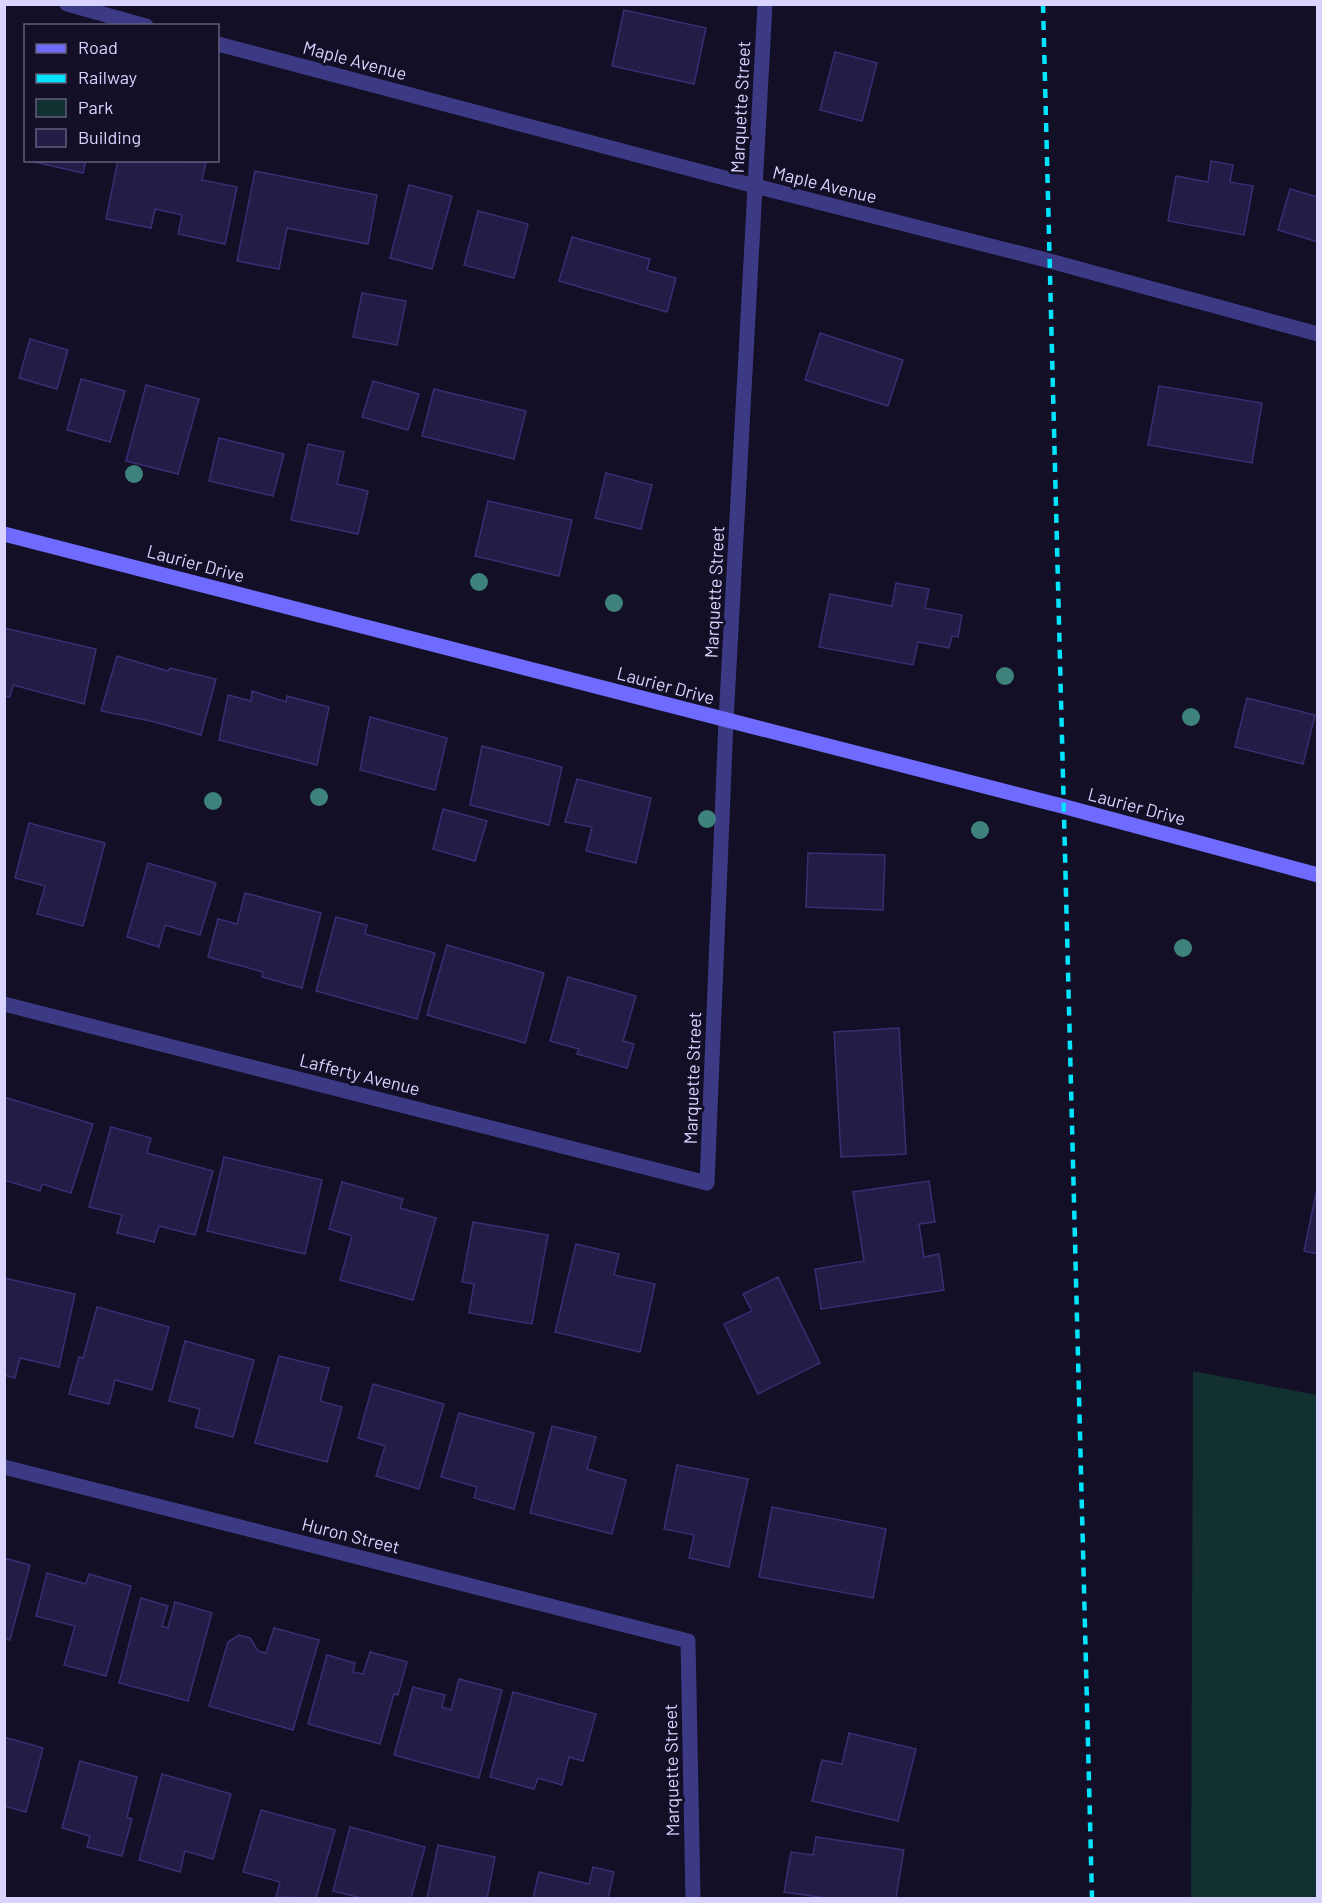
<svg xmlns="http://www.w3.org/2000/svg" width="1322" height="1903" font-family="Barlow,sans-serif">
	<rect width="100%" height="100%" fill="#130f26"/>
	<path fill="#12302f" d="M1193 1371 1317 1395V1898H1191Z"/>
	<path fill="#241b47" stroke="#3b2d73" stroke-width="1.5" d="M624 10 706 28 694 84 612 66Z
		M835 52 877 63 862 121 820 110Z
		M26 160H86L83 173Z
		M118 160 206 162 202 180 237 187 225 244 178 234 182 215 155 209 151 228 106 219Z
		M1211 161 1233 165 1230 182 1253 186 1244 235 1168 221 1176 176 1208 182Z
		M255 171 377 195 368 244 287 228 279 269 237 261Z
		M409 185 452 196 432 269 390 258Z
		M1290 189 1318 197V242L1278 230Z
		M478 211 528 224 514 278 464 265Z
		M572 237 650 259 647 270 676 278 667 312 559 281Z
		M362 293 406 301 397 345 353 337Z
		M820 333 903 360 888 406 805 380Z
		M30 339 68 350 57 389 19 378Z
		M81 379 125 391 110 442 67 430Z
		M373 381 419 394 408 430 362 417Z
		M146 385 199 399 178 474 126 461Z
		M1159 386 1262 403 1252 463 1148 445Z
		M434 389 526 411 514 459 422 436Z
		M219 438 284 454 273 496 209 481Z
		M308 444 344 452 337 484 368 491 358 534 291 520Z
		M606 473 652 485 641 529 595 518Z
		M488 501 572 520 559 576 475 556Z
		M896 583 929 589 925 608 962 615 958 637 952 636 949 648 918 642 913 665 819 647 830 594 892 606Z
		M4 628 96 649 84 704 13 685 10 697 4 696Z
		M117 656 168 671 170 668 216 679 201 735 155 722 101 711Z
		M252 691 286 702 287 696 329 707 317 765 219 740 228 695 251 701Z
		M1247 698 1315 715 1303 764 1235 747Z
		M370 717 447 738 435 790 360 770Z
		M482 746 562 767 549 825 470 805Z
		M577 779 651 798 636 863 586 851 592 827 565 822Z
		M443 809 487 821 475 861 433 849Z
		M29 823 105 843 83 926 37 914 45 886 15 878Z
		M808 853 885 855 883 910 806 907Z
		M148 863 216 883 200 935 165 925 159 947 127 937Z
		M245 893 321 913 302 988 262 977 263 972 208 957 218 919 237 924Z
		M336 917 367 925 365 934 435 953 417 1019 316 991Z
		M447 945 544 973 525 1043 427 1015Z
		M568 977 636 996 623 1041 634 1044 627 1068 577 1054 579 1049 550 1041Z
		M899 1028 906 1154 841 1157 834 1032Z
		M4 1097 93 1124 71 1193 42 1184 40 1191 4 1180Z
		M111 1127 151 1138 147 1153 213 1171 195 1235 159 1226 154 1242 117 1233 122 1215 89 1207Z
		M224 1157 322 1180 305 1254 207 1231Z
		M929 1181 935 1222 919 1224 924 1257 939 1254 944 1290 821 1309 815 1269 864 1261 853 1192Z
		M342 1182 403 1199 400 1208 436 1218 413 1300 340 1280 352 1236 329 1229Z
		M1318 1184V1254L1304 1251Z
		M473 1222 548 1235 532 1324 469 1313 474 1284 462 1282Z
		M576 1244 619 1254 614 1275 655 1284 640 1352 555 1332Z
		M778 1277 820 1363 758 1394 724 1324 752 1311 743 1294Z
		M4 1278 75 1294 59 1367 20 1358 15 1378 4 1375Z
		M97 1307 169 1327 152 1390 115 1380 109 1404 69 1394 79 1357 83 1358Z
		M185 1341 254 1360 233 1437 195 1427 200 1409 169 1401Z
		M279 1356 329 1368 320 1401 342 1407 327 1462 255 1443Z
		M373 1384 444 1404 419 1489 376 1476 385 1446 358 1438Z
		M459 1413 534 1433 514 1509 474 1498 477 1487 441 1477Z
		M552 1426 596 1437 587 1469 626 1480 612 1534 530 1513Z
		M677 1465 748 1479 729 1567 689 1558 694 1535 664 1529Z
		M772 1507 886 1529 873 1598 759 1577Z
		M4 1558 30 1565 10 1640 4 1638Z
		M47 1573 86 1584 89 1574 131 1586 106 1676 64 1665 75 1626 36 1616Z
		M141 1598 168 1606 162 1626 168 1628 175 1602 212 1613 188 1701 119 1683Z
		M274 1628 319 1640 293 1730 209 1706 228 1642 239 1635 250 1638 258 1651 266 1653Z
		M370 1652 407 1662 398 1695 394 1694 380 1744 308 1724 327 1655 355 1663 353 1672 363 1674Z
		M459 1679 502 1690 479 1778 394 1755 413 1687 445 1695 442 1707 451 1710Z
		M513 1692 596 1714 583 1761 569 1757 562 1785 538 1778 534 1789 490 1777Z
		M849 1733 916 1749 898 1821 812 1801 822 1760 842 1764Z
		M4 1737 43 1748 26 1812 4 1806Z
		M80 1761 137 1777 127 1817 132 1819 122 1856 87 1847 90 1836 62 1828Z
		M162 1774 231 1794 213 1859 185 1851 180 1872 139 1860Z
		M261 1810 335 1830 316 1898 276 1897 280 1882 243 1872Z
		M350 1827 425 1847 411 1898H361L333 1891Z
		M816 1837 904 1850 896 1898H826L784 1892 791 1852 813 1855Z
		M438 1845 495 1857 487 1898H491H427Z
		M593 1867 614 1872 608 1898H533L539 1872 589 1884Z"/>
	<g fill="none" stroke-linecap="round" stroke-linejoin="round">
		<path stroke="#3d3a85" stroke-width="15" d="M67 4 146 26
			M218 44 755 186 1050 261 1318 334
			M4 1004 707 1183 726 721 765 4
			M4 1467 688 1641 693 1898"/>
		<path stroke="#6f6bff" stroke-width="15" d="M4 534 1062 806 1318 875"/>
		<path stroke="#00e5ff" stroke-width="4.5" stroke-dasharray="9 8" stroke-linecap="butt" d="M1043 4 1092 1898"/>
	</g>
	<g fill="#3d827b">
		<circle cx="134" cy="474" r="9"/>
		<circle cx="479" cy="582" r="9"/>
		<circle cx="614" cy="603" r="9"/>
		<circle cx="1005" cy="676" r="9"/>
		<circle cx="1191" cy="717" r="9"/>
		<circle cx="319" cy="797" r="9"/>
		<circle cx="213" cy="801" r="9"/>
		<circle cx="707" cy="819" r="9"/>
		<circle cx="980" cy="830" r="9"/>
		<circle cx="1183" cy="948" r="9"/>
	</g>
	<g text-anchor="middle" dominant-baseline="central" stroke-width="6" stroke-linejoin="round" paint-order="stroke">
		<g font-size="18" fill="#d9d4ff" stroke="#130f26">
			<text transform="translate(355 60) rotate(15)">Maple Avenue</text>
			<text transform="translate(740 107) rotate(-87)">Marquette Street</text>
			<text transform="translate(825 184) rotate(14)">Maple Avenue</text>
			<text transform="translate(196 563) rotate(15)">Laurier Drive</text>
			<text transform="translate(714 592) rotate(-87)">Marquette Street</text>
			<text transform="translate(666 685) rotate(15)">Laurier Drive</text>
			<text transform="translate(1137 806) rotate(15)">Laurier Drive</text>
			<text transform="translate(360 1074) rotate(14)">Lafferty Avenue</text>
			<text transform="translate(692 1078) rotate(-88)">Marquette Street</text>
			<text transform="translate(351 1535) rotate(14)">Huron Street</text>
			<text transform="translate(671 1770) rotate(-91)">Marquette Street</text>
		</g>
	</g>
	<rect width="1322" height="1903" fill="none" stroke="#d9d4ff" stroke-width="12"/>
	<rect x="24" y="24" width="195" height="138" fill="#130f26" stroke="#625e7d" stroke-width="1.5"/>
	<rect x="36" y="44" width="30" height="9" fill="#6f6bff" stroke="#625e7d" stroke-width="1.5"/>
	<text x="78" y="54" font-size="18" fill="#d9d4ff">Road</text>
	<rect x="36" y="74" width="30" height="9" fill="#00e5ff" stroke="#625e7d" stroke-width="1.5"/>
	<text x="78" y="84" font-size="18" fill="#d9d4ff">Railway</text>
	<rect x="36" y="99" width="30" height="18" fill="#12302f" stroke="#625e7d" stroke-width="1.5"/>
	<text x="78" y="114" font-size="18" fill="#d9d4ff">Park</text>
	<rect x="36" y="129" width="30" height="18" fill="#241b47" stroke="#625e7d" stroke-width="1.5"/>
	<text x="78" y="144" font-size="18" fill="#d9d4ff">Building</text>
</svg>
